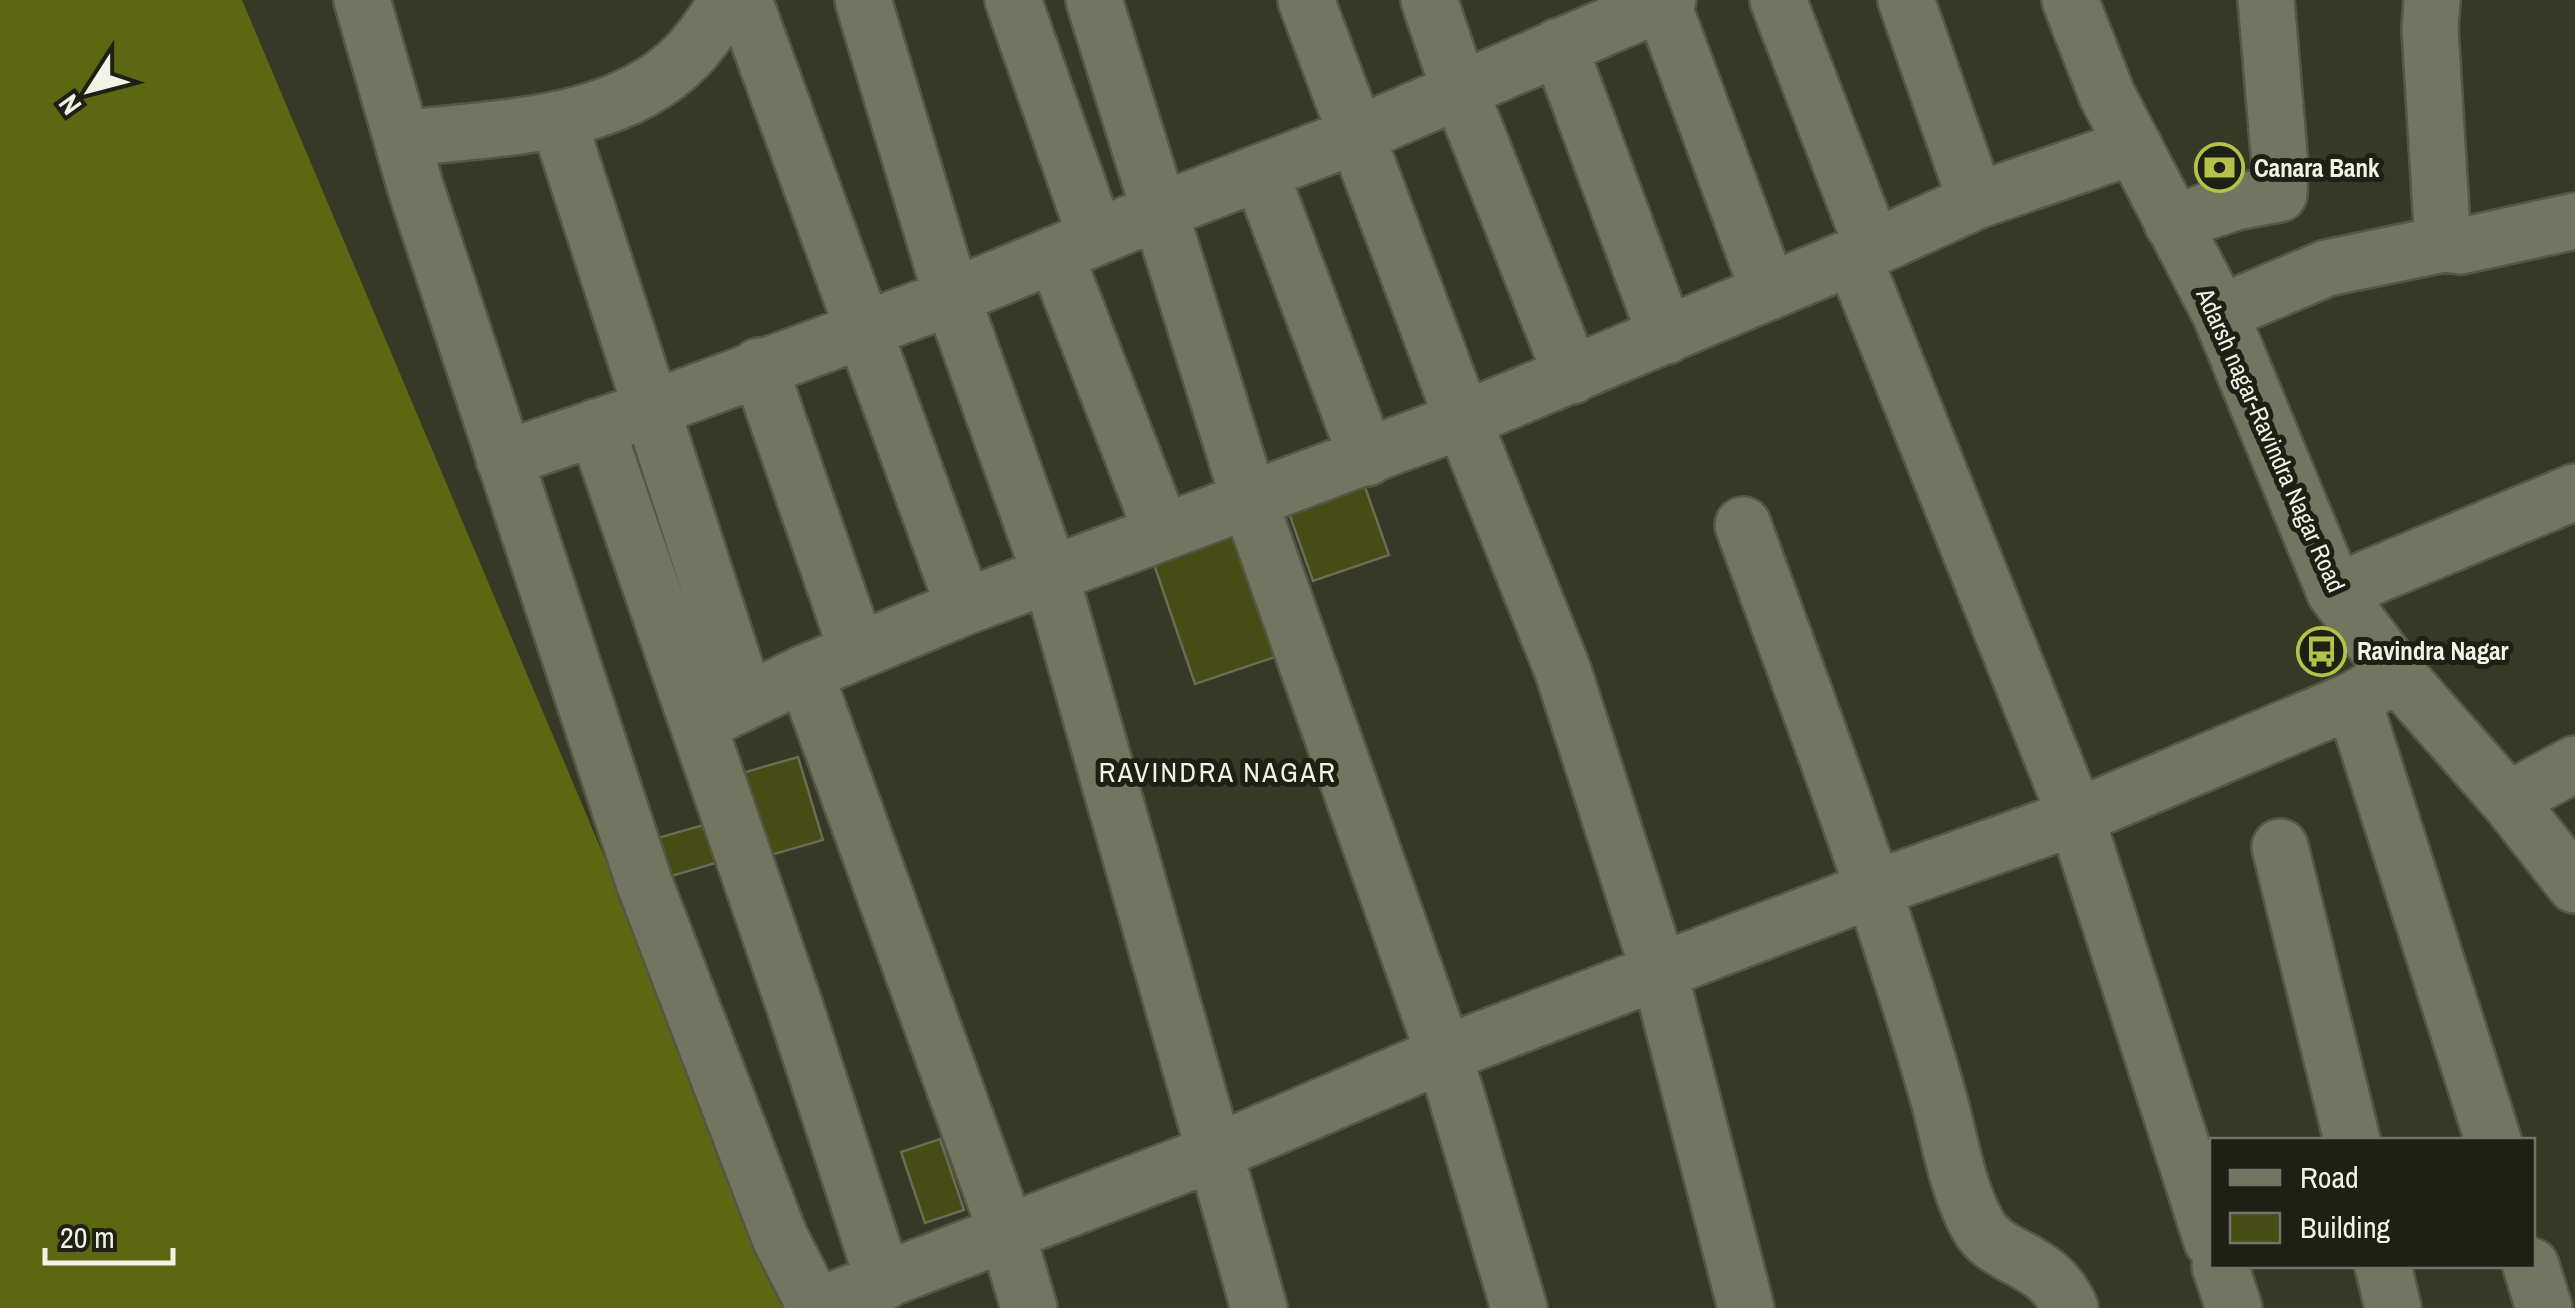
<svg xmlns="http://www.w3.org/2000/svg" width="2575" height="1308" font-family="'Archivo Narrow',sans-serif">
	<rect width="100%" height="100%" fill="#363925"/>
	<path fill="#5d6610" d="M0 0H242L795 1308H0Z"/>
	<path fill="#464c14" stroke="#696c56" stroke-width="2.5" d="M1359 470 1389 555 1313 581 1283 496Z
		M1237 517 1284 654 1195 684 1148 547Z
		M798 757 823 840 753 860 728 777Z
		M718 821 729 859 655 881 643 842Z
		M940 1139 964 1210 925 1223 901 1152Z"/>
	<g fill="none" stroke-linecap="round" stroke-linejoin="round">
		<defs>
			<path id="minor" d="M362 0 416 189 644 882 780 1238 816 1308
				M744 0 964 607
				M863 0 952 297 1050 573 1259 1308
				M1013 0 1096 237
				M1094 0 1250 502 1444 1054 1519 1308
				M1306 0 1463 420 1563 671 1659 971 1746 1308
				M1429 0 1460 91 1572 376
				M1778 0 1873 248
				M1906 0 1976 201
				M2070 0 2107 95 2220 313 2335 592 2397 674 2508 800 2575 885
				M2432 0 2430 29 2443 244
				M1662 2 1769 292
				M1559 46 1666 336
				M558 119 746 701
				M402 139C496 127 616 129 687 56 703 40 716 18 729 0
				M1261 174 1367 458
				M2172 223 2236 202 2279 194 2280 165 2266 0
				M1055 254 1162 532
				M1853 256 2076 817 2212 1241
				M2220 313 2327 268 2443 244 2461 246 2575 221
				M759 366 857 650
				M596 427 795 1007 884 1282
				M504 459 651 409 952 297 1160 211 1357 135 1668 0
				M1743 525C1796 672 1852 819 1899 969 1913 1013 1927 1056 1939 1100 1950 1141 1957 1187 1977 1224 1997 1262 2046 1254 2070 1308
				M2335 592 2575 492
				M805 673 1007 1233 1029 1308
				M2353 700 2493 1140
				M699 724 805 673 964 607 1463 420 1873 248 1976 201 2134 146
				M2508 800 2575 764
				M2280 847 2352 1140
				M2220 1266 2234 1308
				M2383 1266 2393 1308
				M2531 1266 2544 1308
				M815 1307 1216 1152 1444 1054 1874 889 2076 817 2353 700 2397 674"/>
		</defs>
		<use href="#minor" stroke="#555745" stroke-width="60"/>
		<use href="#minor" stroke="#72755f" stroke-width="55"/>
	</g>
	<defs>
		<symbol id="bank-ring" viewBox="-11 -11 22 22"><circle r="9.5" fill="#1e2016" stroke="#b4c24a" stroke-width="1.5"/><path d="M-6-4H6V4H-6ZM0-2.3a2.3 2.3 0 1 0 0 4.6a2.3 2.3 0 1 0 0-4.6Z" fill="#b4c24a"/></symbol>
		<symbol id="bus-ring" viewBox="-11 -11 22 22"><circle r="9.5" fill="#1e2016" stroke="#b4c24a" stroke-width="1.5"/><path d="M-5-6H5V4H4V6H2V4H-2V6H-4V4H-5ZM-3.5-4V0h7V-4ZM-3.5 1.2v1.5H-2V1.2ZM2 1.2v1.5H3.5V1.2Z" fill="#b4c24a"/></symbol>
	</defs>
	<g fill-rule="evenodd">
		<use href="#bank-ring" x="2192" y="140" width="55" height="55"/>
		<use href="#bus-ring" x="2294" y="624" width="55" height="55"/>
	</g>
	<g text-anchor="middle" dominant-baseline="central" stroke-width="10" stroke-linejoin="round" paint-order="stroke">
		<g font-size="25" font-weight="bold" fill="#f1f3e6" stroke="#1e2016" text-anchor="start">
			<text x="2254" y="168">Canara Bank</text>
			<text x="2357" y="651">Ravindra Nagar</text>
		</g>
		<g font-size="25" fill="#f1f3e6" stroke="#1e2016">
			<text transform="translate(2271 440) rotate(66)">Adarsh nagar-Ravindra Nagar Road</text>
		</g>
		<g font-size="28" letter-spacing="2.5" fill="#f1f3e6" stroke="#1e2016">
			<text x="1218" y="772">RAVINDRA NAGAR</text>
		</g>
	</g>
	<rect x="2210" y="1138" width="325" height="130" fill="#1e2016" stroke="#727469" stroke-width="2.5"/>
	<rect x="2230" y="1170" width="50" height="15" fill="#72755f" stroke="#727469" stroke-width="2.5"/>
	<text x="2300" y="1188" font-size="30" fill="#f1f3e6">Road</text>
	<rect x="2230" y="1213" width="50" height="30" fill="#464c14" stroke="#727469" stroke-width="2.5"/>
	<text x="2300" y="1238" font-size="30" fill="#f1f3e6">Building</text>
	<g transform="translate(90 90) rotate(234)" stroke="#1e2016" stroke-width="8" paint-order="stroke">
	<path d="M0-8L18 38L0 25L-18 38Z" fill="#f1f3e6"/>
	<text y="-15" font-size="28" font-weight="bold" text-anchor="middle" fill="#f1f3e6">N</text>
	</g>
	<path d="M45 1248v15h128v-15" fill="none" stroke="#f1f3e6" stroke-width="5"/>
	<text x="60" y="1248" font-size="30" fill="#f1f3e6" stroke="#1e2016" stroke-width="8" paint-order="stroke">20 m</text>
</svg>
